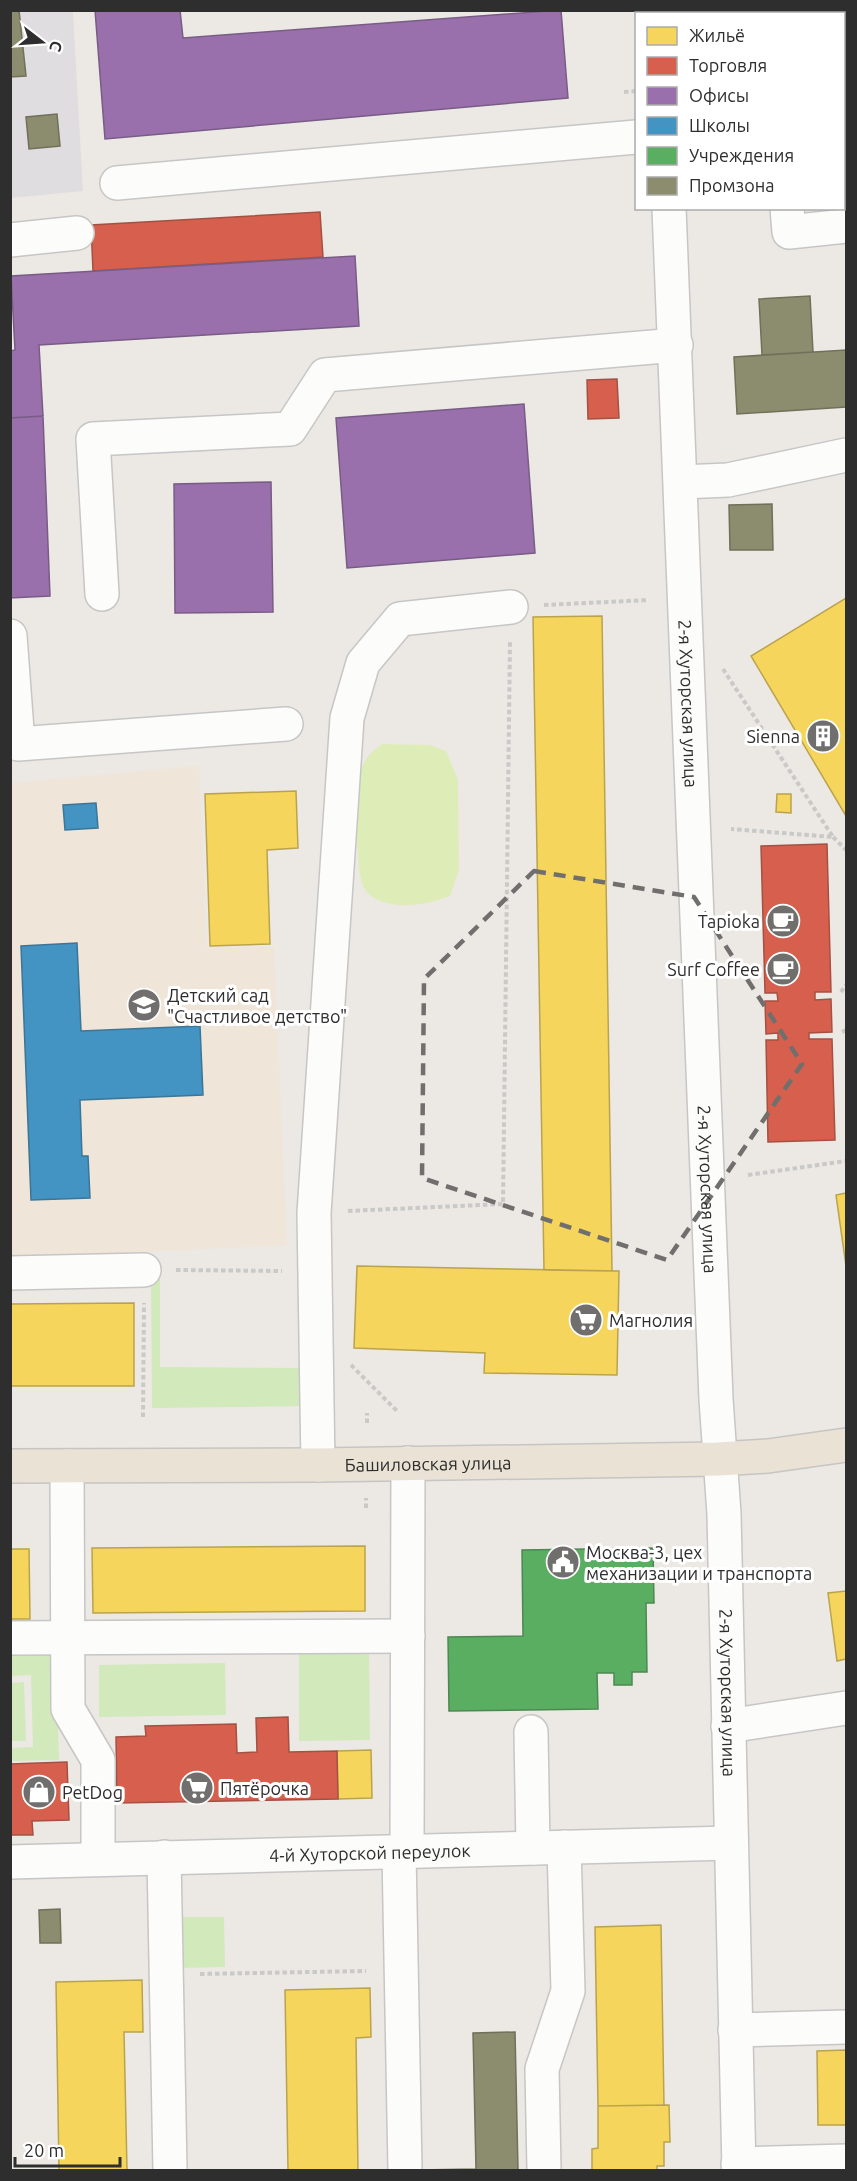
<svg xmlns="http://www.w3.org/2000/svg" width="857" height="2181" font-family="Ubuntu,sans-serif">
	<rect width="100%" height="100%" fill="#ece8e4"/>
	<path fill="#dfdddf" d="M11 11H73L83 191 11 198Z"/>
	<path fill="#efe5d8" d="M199 766 207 948 274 947 287 1245 11 1258 10 783Z"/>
	<path fill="#d2e9bb" d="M151 1277H160V1367L308 1368 309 1406 152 1408Z
		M56 1645 59 1760 11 1761 10 1748 33 1747 31 1675 11 1676V1646Z
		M369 1652 370 1740 299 1741V1653Z
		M225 1663 226 1715 99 1717V1665Z
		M24 1682 26 1741H11V1683Z
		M177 1917H224L225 1967 178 1968Z"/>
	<path fill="#deedb8" d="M382 744 430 745 446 751 458 780 459 870 450 896C426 906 380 913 364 888 355 875 355 780 363 765 367 756 374 750 382 744Z"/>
	<path fill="#f6d55c" stroke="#baa34e" stroke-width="1.5" d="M846 598V816L751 656Z
		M602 616 612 1271 544 1270 533 617Z
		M296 791 298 848 267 850 270 944 210 946 205 794Z
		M777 794H791V813L776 812Z
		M846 1193V1266L836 1195Z
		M357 1266 619 1271 617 1375 484 1373 485 1353 354 1348Z
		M134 1303V1386H10V1304Z
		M365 1546V1611L93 1613 92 1548Z
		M10 1549H29L30 1619H10Z
		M846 1591V1659L837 1661 828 1593Z
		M371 1750 372 1798 338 1799 337 1751Z
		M661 1925 664 2105 598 2106 595 1927Z
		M142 1980 143 2032H124L127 2170H59L56 1982Z
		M370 1988 371 2037 356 2038 358 2170H288L285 1990Z
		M846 2050V2125H818L817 2051Z
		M669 2105 670 2142H664V2166H657V2170H592V2149L598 2148V2106Z"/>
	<path fill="#d6604d" stroke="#a45144" stroke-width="1.5" d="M794 10H846V161H844V14H794Z
		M320 212 323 257 93 271 91 225Z
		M617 379 619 418 588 419 587 380Z
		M827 844 831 992H815V1000L831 999 832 1032 809 1033V1039H832L835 1140 768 1142 766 1040H778V1033L766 1034 765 1001H778L777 993H765L761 846Z
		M288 1717 289 1752 337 1751 338 1799 117 1803 116 1737 146 1736 145 1726 236 1724 237 1753 257 1752 256 1718Z
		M67 1762 69 1820 32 1821 33 1835H10V1764Z"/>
	<path fill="#9970ab" stroke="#795c86" stroke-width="1.5" d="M95 10H180L183 38 561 10 568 98 105 139Z
		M355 256 359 326 39 345 43 416 10 418V351L15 350 11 276Z
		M524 404 535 553 347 568 336 418Z
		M43 416 50 596 10 598V418Z
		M271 482 273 612 175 613 174 484Z"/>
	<path fill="#4393c3" stroke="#3d7596" stroke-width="1.5" d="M96 803 98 828 65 830 63 805Z
		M77 943 81 1031 200 1026 203 1095 80 1100 82 1156H88L90 1198 31 1200 21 946Z"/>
	<path fill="#5aae61" stroke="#4d8852" stroke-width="1.5" d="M653 1548 654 1603H646L647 1672H632V1685H614V1673H597L598 1709 449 1711 448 1637 523 1636 522 1550Z"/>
	<path fill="#8c8c6e" stroke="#70705b" stroke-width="1.5" d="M10 10H19L26 76 10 77Z
		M57 114 60 146 29 149 26 117Z
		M810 296 813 352 762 355 759 299Z
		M846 350V407L737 414 734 357Z
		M772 504 773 550H730L729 505Z
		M60 1909 61 1943H40L39 1910Z
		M515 2032 518 2170H418L476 2169 473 2033Z"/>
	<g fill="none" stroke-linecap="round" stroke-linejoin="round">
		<defs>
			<g id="minor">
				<path d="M660 10V14"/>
				<path d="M766 10 767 14"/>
				<path d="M117 183 636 137"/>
				<path id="s1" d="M669 208 716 1399 724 1514 739 2170"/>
				<path d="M787 208 789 232 846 226"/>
				<path d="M10 240 77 233"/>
				<path d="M681 482 728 480 846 455"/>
				<path d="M102 594 93 439 290 429 325 375 676 345"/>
				<path d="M10 636 18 744 286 724"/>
				<path d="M10 1273 144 1270"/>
				<path d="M318 1465 314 1213 347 718 363 663 400 619 511 607"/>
				<path d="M67 1466 68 1709 98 1760V1859"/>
				<path d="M10 1638 408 1636"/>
				<path d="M728 1726 846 1708"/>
				<path d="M531 1732 533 1848"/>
				<path d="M407 1851 408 1463"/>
				<path d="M399 1852 405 2170"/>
				<path d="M164 1857 170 2170"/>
				<path id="s2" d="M10 1862 730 1843"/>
				<path d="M735 2030 846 2027"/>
				<path d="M738 2164 846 2161"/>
				<path d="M544 2170 542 2069 568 1991 564 1847"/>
			</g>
			<g id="major">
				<path id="s3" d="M10 1466 318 1465 718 1459 768 1456 846 1445"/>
			</g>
		</defs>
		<use href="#minor" stroke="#c7c6c6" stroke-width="36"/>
		<use href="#major" stroke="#c6c5c4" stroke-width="36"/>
		<path stroke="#c9c9c8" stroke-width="4" stroke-dasharray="4.5 3" stroke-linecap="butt" d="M624 92 636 91
			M544 605 649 600
			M723 669 833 837 731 829
			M833 837 846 850
			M841 992 846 985
			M842 1032 846 1030
			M748 1175 846 1161
			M348 1211 503 1204 510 641
			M176 1270 282 1271
			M351 1365 398 1412
			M143 1417 144 1303
			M367 1423V1413
			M366 1508V1498
			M200 1974 366 1971"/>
		<use href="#minor" stroke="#fcfcfb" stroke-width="33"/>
		<use href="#major" stroke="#e9e2d5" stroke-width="33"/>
	</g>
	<path fill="none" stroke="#706f6e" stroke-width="4.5" stroke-dasharray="12 8" stroke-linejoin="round" d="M534 871 694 897 802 1064 667 1260 422 1178 424 979Z"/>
	<defs>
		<symbol id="building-disc" viewBox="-11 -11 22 22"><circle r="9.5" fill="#706f6e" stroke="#fff"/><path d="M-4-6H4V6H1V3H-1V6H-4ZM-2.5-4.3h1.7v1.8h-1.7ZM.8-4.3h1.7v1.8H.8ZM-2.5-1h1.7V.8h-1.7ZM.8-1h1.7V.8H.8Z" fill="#fff"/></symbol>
		<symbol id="cafe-disc" viewBox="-11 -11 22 22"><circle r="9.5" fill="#706f6e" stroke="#fff"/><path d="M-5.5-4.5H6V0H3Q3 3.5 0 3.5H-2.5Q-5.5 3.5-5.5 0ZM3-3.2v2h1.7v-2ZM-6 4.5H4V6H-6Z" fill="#fff"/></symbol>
		<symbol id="school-disc" viewBox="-11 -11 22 22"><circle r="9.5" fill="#706f6e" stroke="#fff"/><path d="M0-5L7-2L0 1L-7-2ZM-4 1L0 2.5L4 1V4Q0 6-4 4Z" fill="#fff"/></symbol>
		<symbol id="supermarket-disc" viewBox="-11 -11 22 22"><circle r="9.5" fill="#706f6e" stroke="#fff"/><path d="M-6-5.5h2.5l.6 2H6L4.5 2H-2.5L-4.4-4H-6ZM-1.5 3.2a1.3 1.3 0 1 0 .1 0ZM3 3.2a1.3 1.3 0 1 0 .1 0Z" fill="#fff"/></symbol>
		<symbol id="civic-disc" viewBox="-11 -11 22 22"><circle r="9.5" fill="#706f6e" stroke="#fff"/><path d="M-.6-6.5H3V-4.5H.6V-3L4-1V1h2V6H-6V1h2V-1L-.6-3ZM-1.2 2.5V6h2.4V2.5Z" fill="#fff"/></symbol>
		<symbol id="shop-disc" viewBox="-11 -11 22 22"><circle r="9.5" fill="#706f6e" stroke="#fff"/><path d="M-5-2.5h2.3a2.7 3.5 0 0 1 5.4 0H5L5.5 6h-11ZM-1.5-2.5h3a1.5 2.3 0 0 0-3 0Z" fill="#fff"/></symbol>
	</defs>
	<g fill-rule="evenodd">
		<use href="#building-disc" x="804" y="717" width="38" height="38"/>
		<use href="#cafe-disc" x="764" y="902" width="38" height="38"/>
		<use href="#cafe-disc" x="764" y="950" width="38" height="38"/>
		<use href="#school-disc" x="125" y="986" width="38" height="38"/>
		<use href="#supermarket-disc" x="567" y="1301" width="38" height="38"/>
		<use href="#civic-disc" x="544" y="1543" width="38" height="38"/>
		<use href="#supermarket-disc" x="178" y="1769" width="38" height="38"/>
		<use href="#shop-disc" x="20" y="1773" width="38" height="38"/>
	</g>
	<g text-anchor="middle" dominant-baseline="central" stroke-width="6" stroke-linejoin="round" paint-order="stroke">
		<g font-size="18" fill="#2e2e2e" stroke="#fff">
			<text stroke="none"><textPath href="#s1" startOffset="496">2-я Хуторская улица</textPath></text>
			<text stroke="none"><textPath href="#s1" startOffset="982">2-я Хуторская улица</textPath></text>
			<text stroke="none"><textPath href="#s3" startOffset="418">Башиловская улица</textPath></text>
			<text stroke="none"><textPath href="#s1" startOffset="1486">2-я Хуторская улица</textPath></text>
			<text stroke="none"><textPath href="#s2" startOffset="360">4-й Хуторской переулок</textPath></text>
		</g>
		<g font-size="18" fill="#2e2e2e" stroke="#fff" text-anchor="start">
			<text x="800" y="736" text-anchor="end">Sienna</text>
			<text x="760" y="921" text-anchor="end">Tapioka</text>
			<text x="760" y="969" text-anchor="end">Surf Coffee</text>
			<text x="167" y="995">Детский сад<tspan x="167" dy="21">"Счастливое детство"</tspan></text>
			<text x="609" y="1320">Магнолия</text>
			<text x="586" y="1552">Москва-3, цех<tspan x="586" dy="21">механизации и транспорта</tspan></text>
			<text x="220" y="1788">Пятёрочка</text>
			<text x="62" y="1792">PetDog</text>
		</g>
	</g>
	<rect width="857" height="2181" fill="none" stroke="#2e2e2e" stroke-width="24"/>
	<rect x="635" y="12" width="210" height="198" fill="#ffffff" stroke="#ababab" stroke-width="1.5"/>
	<rect x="647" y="27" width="30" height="18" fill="#f6d55c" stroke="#ababab" stroke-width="1.5"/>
	<text x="689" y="42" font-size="18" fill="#2e2e2e">Жильё</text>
	<rect x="647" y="57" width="30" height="18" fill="#d6604d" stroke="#ababab" stroke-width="1.5"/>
	<text x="689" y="72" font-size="18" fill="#2e2e2e">Торговля</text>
	<rect x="647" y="87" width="30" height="18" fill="#9970ab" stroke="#ababab" stroke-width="1.5"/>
	<text x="689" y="102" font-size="18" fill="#2e2e2e">Офисы</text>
	<rect x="647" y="117" width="30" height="18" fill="#4393c3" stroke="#ababab" stroke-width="1.5"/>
	<text x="689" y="132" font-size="18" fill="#2e2e2e">Школы</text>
	<rect x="647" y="147" width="30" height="18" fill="#5aae61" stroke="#ababab" stroke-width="1.5"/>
	<text x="689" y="162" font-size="18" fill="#2e2e2e">Учреждения</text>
	<rect x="647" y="177" width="30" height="18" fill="#8c8c6e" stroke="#ababab" stroke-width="1.5"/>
	<text x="689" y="192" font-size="18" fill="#2e2e2e">Промзона</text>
	<g transform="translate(42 42) rotate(107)" stroke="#ffffff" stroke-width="4.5" paint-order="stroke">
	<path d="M0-4.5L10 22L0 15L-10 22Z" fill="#2e2e2e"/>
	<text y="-9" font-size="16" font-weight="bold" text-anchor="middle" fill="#2e2e2e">С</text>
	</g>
	<path d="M15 2157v9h105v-9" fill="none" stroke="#2e2e2e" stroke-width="3"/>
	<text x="24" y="2157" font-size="18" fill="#2e2e2e" stroke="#ffffff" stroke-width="4.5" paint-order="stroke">20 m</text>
</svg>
